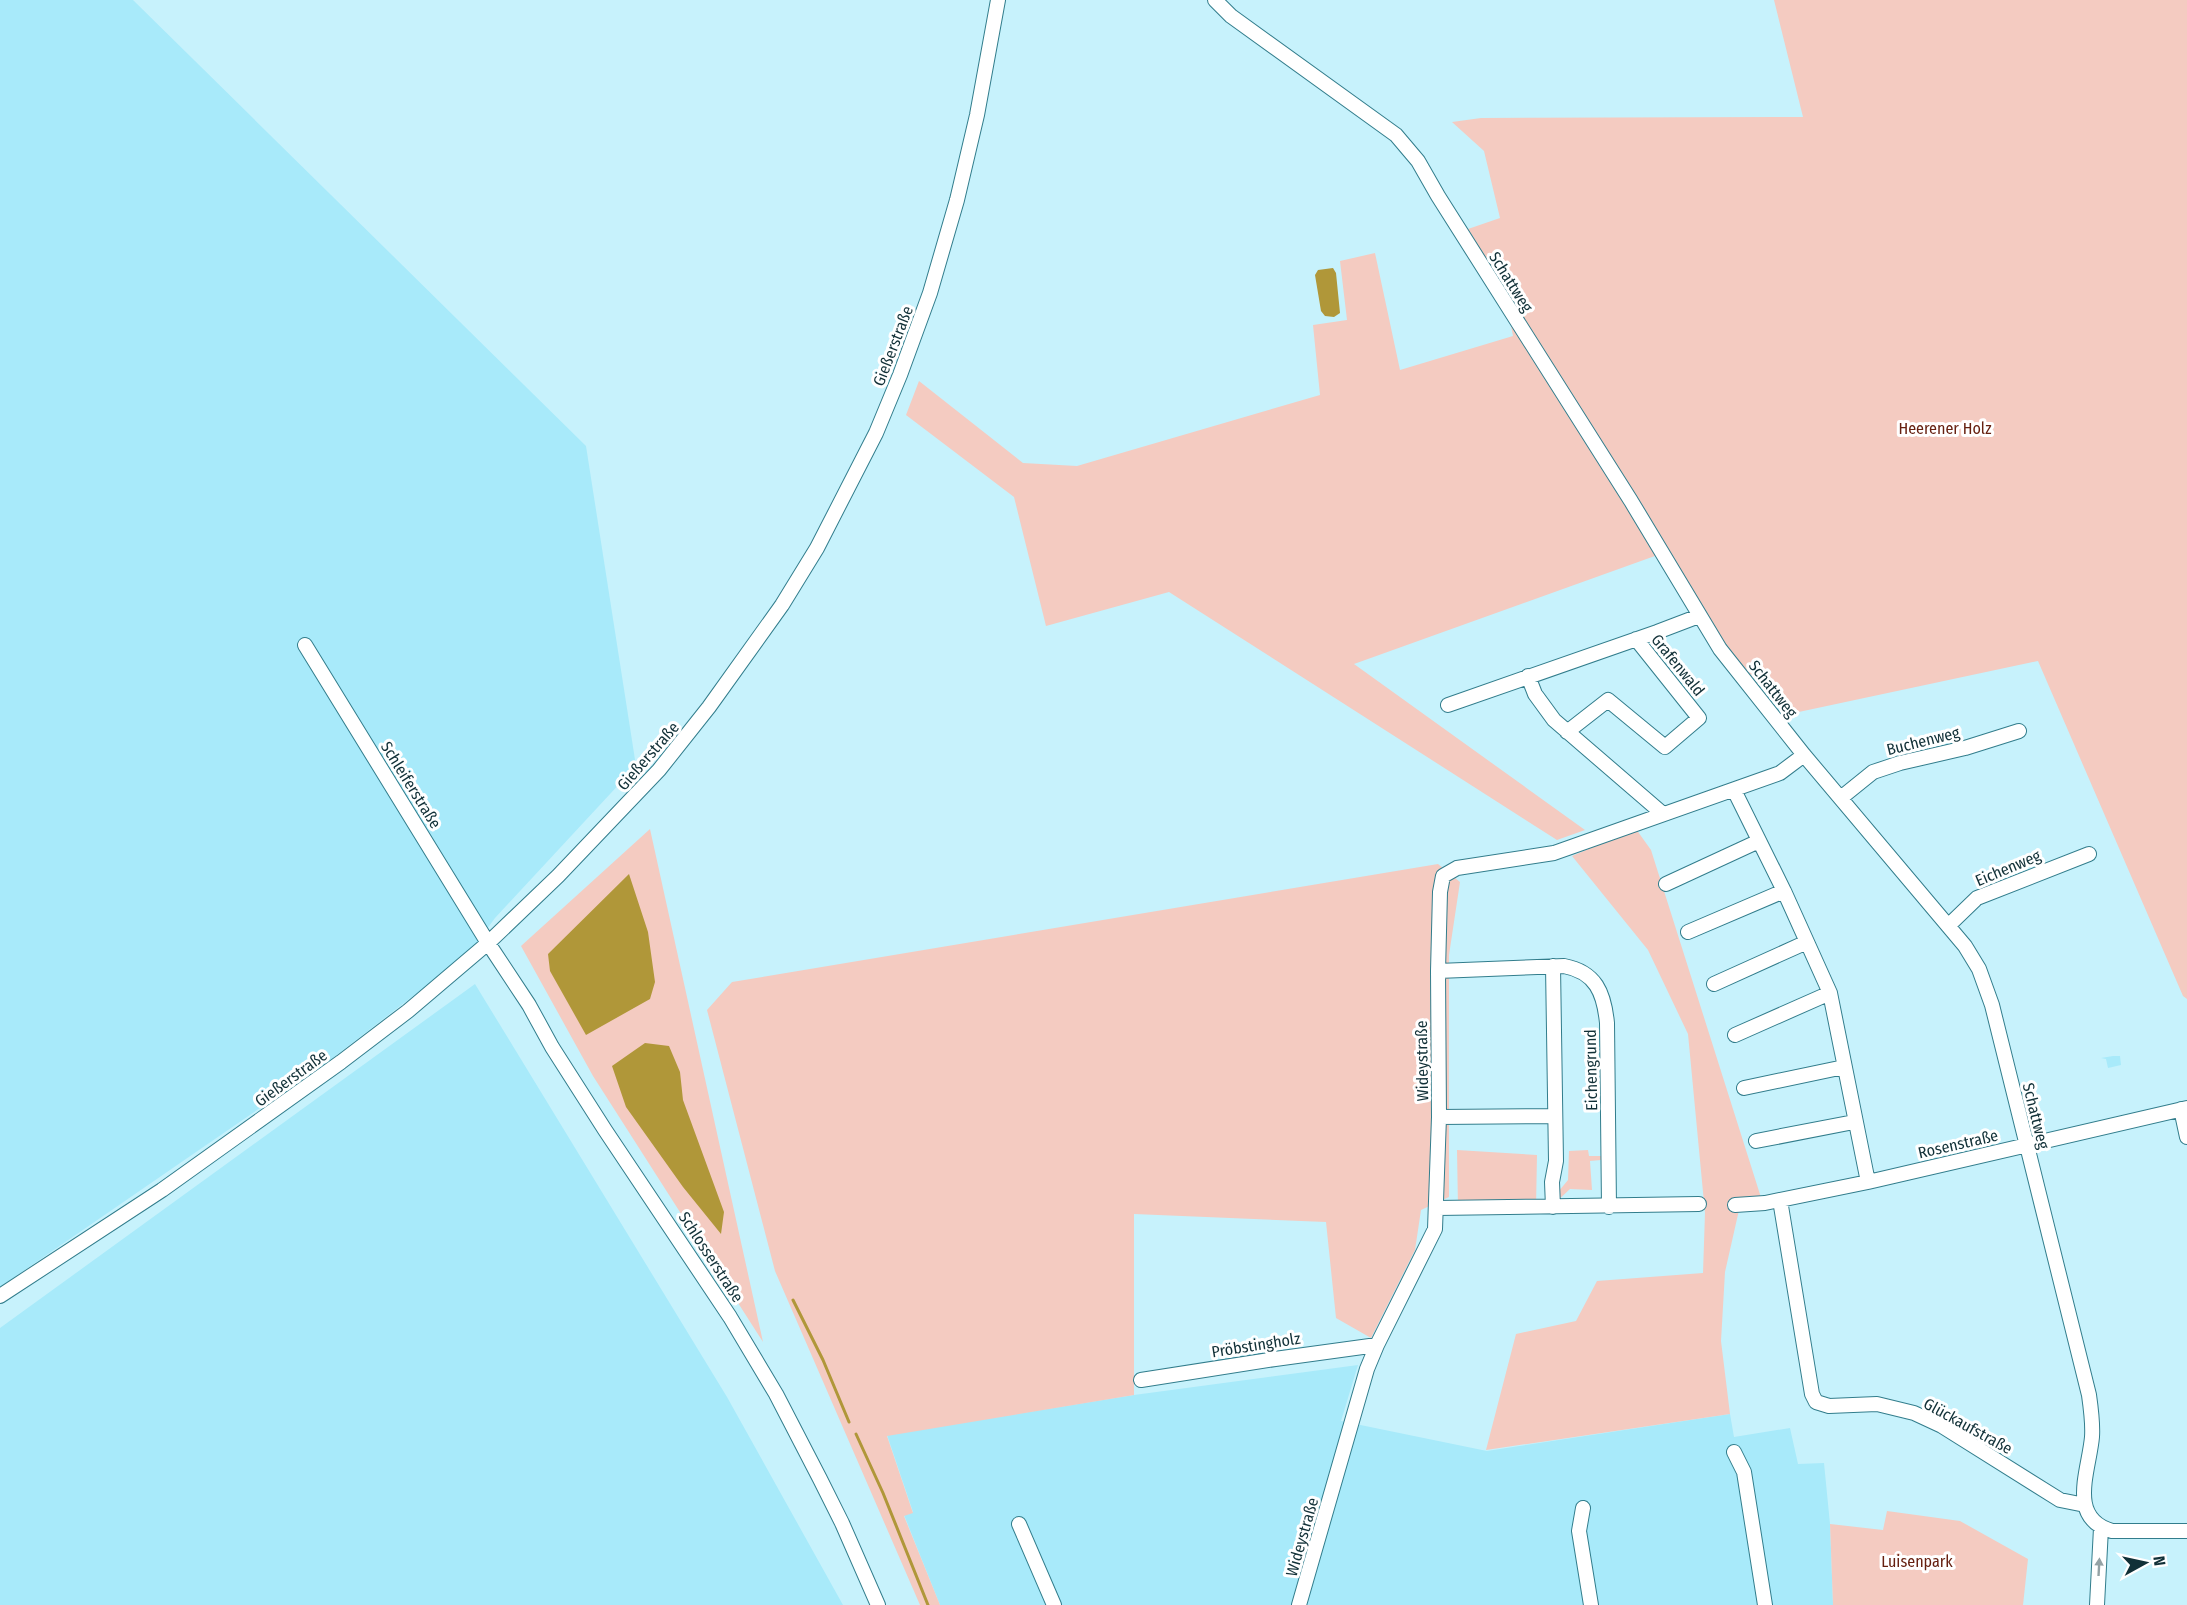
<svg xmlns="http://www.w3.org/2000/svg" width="2187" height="1605" font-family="'Fira Sans Condensed',sans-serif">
	<rect width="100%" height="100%" fill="#c7f2fc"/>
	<path fill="#a8eafa" d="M0 0H133L586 446 636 766 495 918 470 952 334 1057 0 1287Z
		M475 984 727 1397 843 1605H0V1328Z
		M2113 1056H2120L2121 1065 2108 1068 2106 1059 2101 1058Z
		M1358 1365 1341 1421 1487 1451 1730 1414 1734 1437 1790 1428 1798 1464 1824 1463 1830 1524 1833 1605H940L904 1515 913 1512 887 1435 1134 1395Z"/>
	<path fill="#f4cbc1" d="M1774 0H2187V999L2183 996 2038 661 1794 713 1793 712 1784 714 1734 655 1704 614 1666 552 1354 664 1585 830 1557 840 1169 592 1046 626 1014 497 906 415 919 381 1023 463 1077 466 1320 395 1313 325 1347 320 1340 261 1375 253 1400 370 1513 336 1504 290 1468 229 1500 218 1484 151 1452 122 1481 118 1803 117Z
		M650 829 763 1342 593 1076 521 946Z
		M1636 829 1651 850 1764 1207 1739 1210 1725 1272 1721 1341 1730 1414 1486 1450 1516 1334 1576 1321 1597 1281 1703 1273 1705 1213 1688 1034 1648 950 1572 856Z
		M1438 864 1460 882 1449 955V1197L1421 1210 1415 1250 1371 1338 1336 1318 1326 1222 1134 1214V1395L887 1436 913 1513 904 1516 940 1605H920L775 1271 707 1010 732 982Z
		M1457 1150 1537 1155 1536 1207 1458 1208Z
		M1588 1150 1589 1156H1601V1160L1590 1161 1592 1190 1570 1189 1555 1203 1554 1197 1568 1180 1569 1151Z
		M1887 1511 1960 1521 2028 1559 2023 1605H1833L1830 1524 1883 1530Z"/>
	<path fill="#b09739" d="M1333 268 1336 273 1340 313 1334 317 1325 316 1321 311 1315 275 1318 270Z
		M629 874 648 932 655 982 650 999 586 1035 550 971 548 954Z
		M645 1043 669 1046 680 1072 683 1100 724 1212 721 1234 683 1187 626 1107 612 1066Z"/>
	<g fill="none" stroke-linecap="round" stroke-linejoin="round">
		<path stroke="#b09739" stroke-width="3" d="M793 1300 823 1360 849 1422
			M856 1434 883 1493 928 1605"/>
		<defs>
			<path id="minor" d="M1215 0 1231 16 1396 135 1418 161 1438 196 1631 501 1720 649 1804 755 1965 946 1979 969 1992 1005 2089 1395C2091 1409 2093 1423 2092 1437 2089 1471 2067 1518 2112 1531H2187
				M305 645 488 943 529 1005 552 1047 605 1130 730 1317 776 1394 820 1479 842 1523 878 1605
				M1528 676 1535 694 1554 720 1663 814
				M1448 705 1657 632 1699 616
				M1567 732 1608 700 1665 747 1699 718 1636 639
				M1734 790 1784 891 1830 993 1868 1182
				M1842 797 1873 772 1900 763 1965 748 2019 731
				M1666 884 1759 841
				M1948 926 1977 898 2089 854
				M1688 932 1784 891
				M1438 971 1564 966C1596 972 1604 993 1607 1023L1609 1207
				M1714 984 1807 942
				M1735 1035 1830 993
				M1744 1088 1844 1067
				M2181 1109 2187 1137
				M1439 1117 1555 1116
				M1756 1141 1854 1122
				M1780 1200 1812 1394 1816 1402 1829 1406 1877 1404 1914 1413 1942 1426 2060 1500 2085 1505
				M1735 1205 1765 1203 1868 1182 2187 1108
				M1553 1207 1552 1182 1556 1161 1553 966
				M1437 1208 1699 1204
				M0 1296 162 1190 341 1062 408 1011 488 943 558 876 659 770 709 707 782 605 817 548 876 433 900 375 930 293 957 200 977 115 998 0
				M1141 1380 1275 1359 1377 1345
				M1734 1452 1744 1472 1765 1605
				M1583 1508 1579 1531 1591 1605
				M1019 1524 1054 1605
				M1299 1605 1367 1369 1377 1345 1435 1229 1439 1117 1438 971 1440 892 1443 876 1457 868 1554 853 1780 773 1804 755
				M2097 1605 2101 1528"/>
		</defs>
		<use href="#minor" stroke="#327d8c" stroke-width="16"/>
		<use href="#minor" stroke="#fff" stroke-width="14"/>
	</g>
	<defs><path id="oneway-solid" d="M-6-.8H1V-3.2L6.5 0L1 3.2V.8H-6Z" transform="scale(1.5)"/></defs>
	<use fill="#94a2a5" href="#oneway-solid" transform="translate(2099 1567) rotate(-87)"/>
	<g text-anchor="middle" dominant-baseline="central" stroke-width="6" stroke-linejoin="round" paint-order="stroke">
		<g font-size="16" fill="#113037" stroke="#fff">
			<text transform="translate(1511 282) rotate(58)">Schattweg</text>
			<text transform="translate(893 346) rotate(-69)">Gießerstraße</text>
			<text transform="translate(1678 665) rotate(51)">Grafenwald</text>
			<text transform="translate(1773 689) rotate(52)">Schattweg</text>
			<text transform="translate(1923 741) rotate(-14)">Buchenweg</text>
			<text transform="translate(648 756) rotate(-49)">Gießerstraße</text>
			<text transform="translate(411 785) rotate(58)">Schleiferstraße</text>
			<text transform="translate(2008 868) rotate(-23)">Eichenweg</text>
			<text transform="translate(1422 1061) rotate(-91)">Wideystraße</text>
			<text transform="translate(1591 1070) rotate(-91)">Eichengrund</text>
			<text transform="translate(291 1078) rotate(-36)">Gießerstraße</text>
			<text transform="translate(2036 1116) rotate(76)">Schattweg</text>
			<text transform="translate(1958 1144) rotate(-13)">Rosenstraße</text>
			<text transform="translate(711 1257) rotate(57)">Schlosserstraße</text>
			<text transform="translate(1256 1345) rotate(-9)">Pröbstingholz</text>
			<text transform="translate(1968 1426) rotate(29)">Glückaufstraße</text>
			<text transform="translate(1302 1537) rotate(-74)">Wideystraße</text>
		</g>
		<g font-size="16" fill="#662010" stroke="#fff">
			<text x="1945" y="428">Heerener Holz</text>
			<text x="1917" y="1561">Luisenpark</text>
		</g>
	</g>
	<g transform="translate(2145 1563) rotate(82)" stroke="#ffffff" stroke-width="4.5" paint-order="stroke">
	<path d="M0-4.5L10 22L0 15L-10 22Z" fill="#113037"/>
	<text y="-9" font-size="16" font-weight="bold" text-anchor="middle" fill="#113037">N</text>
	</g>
</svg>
